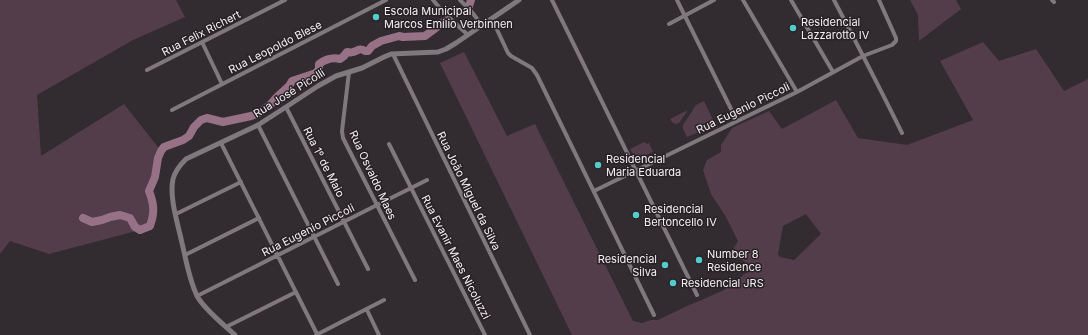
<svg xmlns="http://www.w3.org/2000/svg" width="1088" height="335" font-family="Inter,sans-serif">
	<rect width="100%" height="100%" fill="#322b2f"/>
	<path fill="#543d4a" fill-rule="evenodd" d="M0 0H176L185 17 133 40 37 95 41 156 124 104 161 151 158 158 155 177 149 191C154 204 155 212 150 226L140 230 49 254 10 241 0 254Z
		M910 0H956L961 9 919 41 918 15Z
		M983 42 999 61 1036 49 1064 91 1088 79V335H572L440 63 464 52 507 136 535 124 633 321 642 323 651 320H658L689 305 697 302 724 290 750 270 744 261 736 258 732 251 738 241 726 217 711 194 703 170 707 160 721 152V145L732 128 769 111 782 129 836 100 858 138 907 145 973 120 940 61ZM806 214 821 234 794 260 780 257 778 254 783 226Z
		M704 101 714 122H716L718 127 708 131 706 129 687 137 683 129V125L696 105Z
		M688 110 679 123 675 124 673 123 670 119Z
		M644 142 647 144 649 143 653 152 639 158H635L630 149Z"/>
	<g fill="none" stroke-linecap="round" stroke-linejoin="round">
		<path stroke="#977287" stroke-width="8" d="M469 6 471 0
			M83 218 92 222 102 220 110 217 120 215 130 218 135 227 140 230 150 226C155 212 154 204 149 191L155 177 158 158 161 151 164 147 183 140 189 136 194 127 201 120 207 118 223 122 251 116 259 113 270 105 277 97 289 86 292 81 316 73 319 69V64C326 59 332 57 340 59L344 56 347 52C349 52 351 53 353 52 358 51 359 47 365 51H368L372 46 381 41 399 36 403 37 425 36 445 21"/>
		<path stroke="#7f787c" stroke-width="4" d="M433 0 443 12 468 35
			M460 0 471 11 482 25
			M552 0 697 295
			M677 0 737 121
			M743 0 797 92
			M791 0 833 72
			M834 0C857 44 880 88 902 133
			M1052 0 1054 2
			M492 19 508 53 511 56 532 68 537 75 654 315
			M669 24 714 0
			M202 42 222 84
			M393 54 530 335
			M147 70 285 0
			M349 72 342 131 343 138 415 280
			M286 107 368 269
			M172 110 386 0
			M258 125 338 284
			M221 143 317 334
			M389 144 485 335
			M594 191 797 92 863 56 892 45 896 41V38L879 0
			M176 214 241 182
			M185 255 259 218
			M197 296 377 205 427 180
			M367 310 379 335
			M226 327 296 292
			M316 335 384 300"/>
		<path stroke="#7f787c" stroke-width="5" d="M235 335C224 325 204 309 197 296 189 279 186 260 182 243 178 224 169 198 173 179 175 171 180 165 186 159L258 125 286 107 318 86 336 76 362 68 384 57 391 54 438 52 446 49 456 43 519 0"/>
	</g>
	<g fill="#52cdcc" stroke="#282125" stroke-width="1.5">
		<circle cx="376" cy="17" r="4"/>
		<circle cx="793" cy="28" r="4"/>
		<circle cx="598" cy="165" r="4"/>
		<circle cx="636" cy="215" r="4"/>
		<circle cx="699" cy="260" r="4"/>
		<circle cx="665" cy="265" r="4"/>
		<circle cx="673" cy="283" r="4"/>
	</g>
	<g text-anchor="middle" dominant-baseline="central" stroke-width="3" stroke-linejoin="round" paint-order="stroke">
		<g font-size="11" fill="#f5f0f2" stroke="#282125" text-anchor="start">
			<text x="384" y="11">Escola Municipal<tspan x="384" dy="13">Marcos Emílio Verbinnen</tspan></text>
			<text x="801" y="22">Residencial<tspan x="801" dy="13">Lazzarotto IV</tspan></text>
			<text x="606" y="159">Residencial<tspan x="606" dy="13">Maria Eduarda</tspan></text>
			<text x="644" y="209">Residencial<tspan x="644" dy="13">Bertoncello IV</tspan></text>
			<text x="707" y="254">Number 8<tspan x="707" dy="13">Residence</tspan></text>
			<text x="657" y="259" text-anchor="end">Residencial<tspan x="657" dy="13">Silva</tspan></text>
			<text x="681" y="283">Residencial JRS</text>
		</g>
		<g font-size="11" fill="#f5f0f2" stroke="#282125">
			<text transform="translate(201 33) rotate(-27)">Rua Felix Richert</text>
			<text transform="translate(275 47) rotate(-27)">Rua Leopoldo Blese</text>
			<text transform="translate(289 93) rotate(-32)">Rua José Picolli</text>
			<text transform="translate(743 108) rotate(-26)">Rua Eugenio Piccoli</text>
			<text transform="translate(324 162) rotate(63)">Rua 1º de Maio</text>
			<text transform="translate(373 175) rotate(65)">Rua Osvaldo Maes</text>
			<text transform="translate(469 191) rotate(64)">Rua João Miguel da Silva</text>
			<text transform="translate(308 230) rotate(-27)">Rua Eugenio Piccoli</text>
			<text transform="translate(456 257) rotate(63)">Rua Evanir Maes Nicoluzzi</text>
		</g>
	</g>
</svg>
